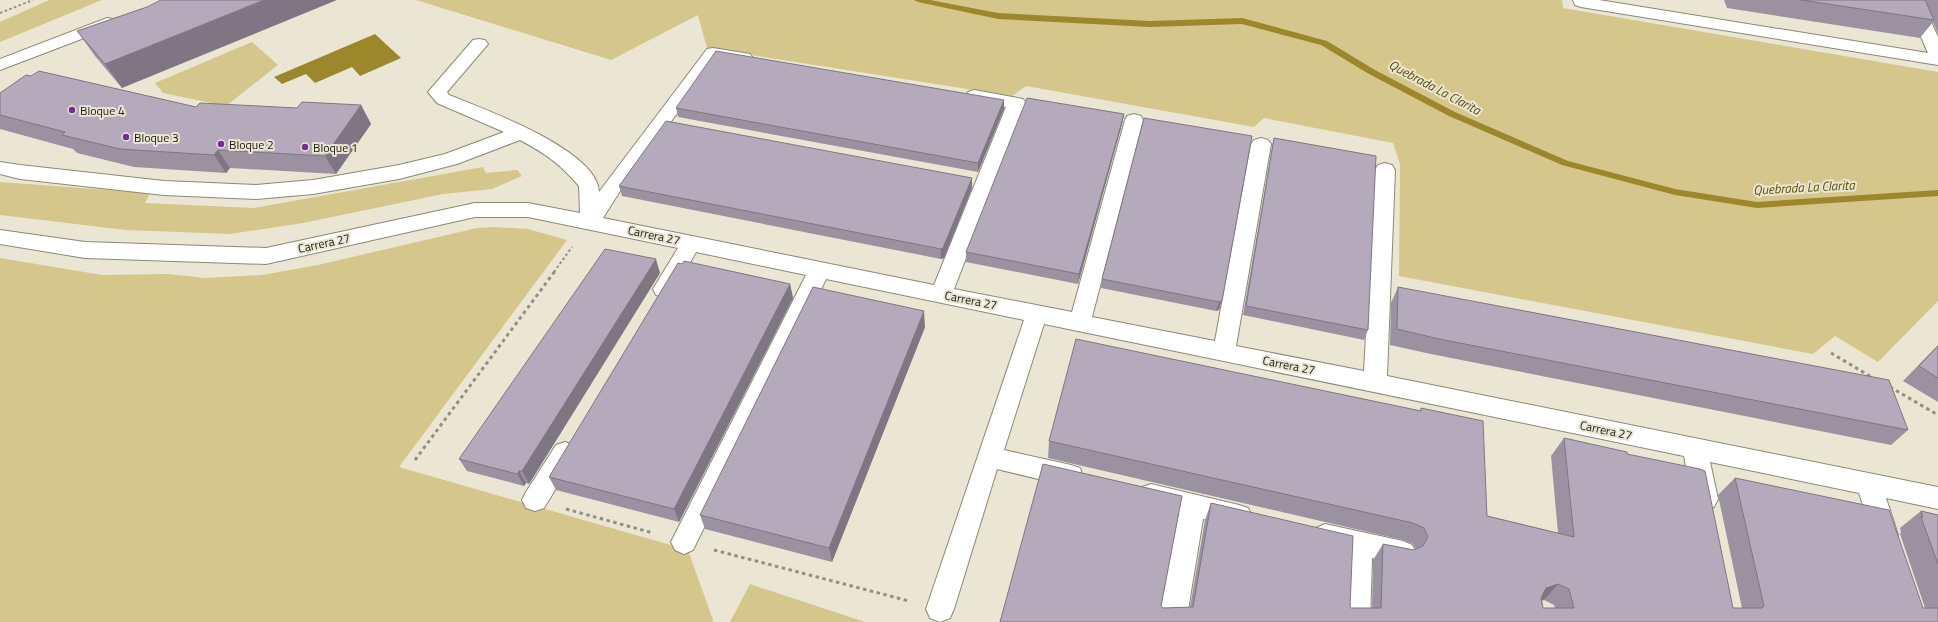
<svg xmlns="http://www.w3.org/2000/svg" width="1938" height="622" font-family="'Titillium Web',sans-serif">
	<rect width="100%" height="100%" fill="#ebe6d3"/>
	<path fill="#d5c68b" d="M49 0H102L0 42V22Z
		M416 0H1562L1563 8 1938 72V301L1878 362 1835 336 1813 354 1399 276 1400 164 1393 143 1264 118 1254 127 1026 86 1012 96 707 48 698 15 611 60Z
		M252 42 278 65 226 106 163 93 155 83Z
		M483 167 486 173 517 170 522 176 492 189 443 194 303 223 230 234 126 230 0 215V182L150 193 145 203 254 208Z
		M494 227 528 229 567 240 399 467 688 550 713 620 712 622H0V258L102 275 168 274 205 278 262 275 318 265 477 228Z
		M750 584 865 622H730Z"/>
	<path fill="#9c872d" d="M375 34 401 58 360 76 352 67 315 83 306 74 282 84 274 77Z"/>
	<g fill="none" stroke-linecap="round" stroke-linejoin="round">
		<path fill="#9c872d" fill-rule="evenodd" d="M914 0H930L998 13 1150 21 1242 18 1327 41 1375 70 1455 112 1568 161 1675 189 1757 202 1938 190V196L1757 208 1675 195 1562 165 1449 116 1369 74 1321 45 1242 24 1150 27 998 19 918 2Z"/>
		<defs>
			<path id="minor" d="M1573 0H1599L1928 53 1905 0H1921L1938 37V65L1581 7 1575 5Z
				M107 18 113 19 115 23 113 27 0 70V59Z
				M479 39 485 40 488 44 447 92 449 95C484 109 598 150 599 192L707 49 713 48 750 54 753 58 750 62 744 63 717 59 620 191 603 218 934 285 1006 107 968 100 965 96 968 92 974 90 1023 99 1026 103 954 289 1072 312 1125 120 1127 116 1134 114 1141 116 1143 120 1092 317 1215 341 1251 144 1254 140 1261 138 1268 140 1271 144 1236 346 1364 371 1375 170 1378 165 1385 163 1392 165 1395 170 1387 376 1938 487V509L1886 498 1898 535 1894 543 1885 547 1876 543 1859 493 1710 462 1718 499 1714 507 1705 510 1696 507 1692 499 1684 456 1044 324 1004 450 1071 465 1080 468 1083 476 1080 484 1071 487 997 469 954 609 950 618 940 622 930 618 926 609 1024 320 826 279 693 550 684 554 675 550 671 542 806 275 696 252 672 295 664 297 656 295 653 289 678 248 528 217H475L266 264 85 258 0 244V230L85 242 266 248 475 203H528L580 213 579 186C559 163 546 154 520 140L457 164 399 179 313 194 256 199 164 195 20 179 0 174V162L20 165 164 181 256 185 313 180 399 165 445 154 504 132 437 103 428 92 473 40Z
				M565 442 574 445 577 452 574 459 544 508 535 511 526 508 522 500 526 492 556 445Z
				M1151 484 1239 505 1248 508 1252 516 1248 524 1239 527 1203 519 1186 622H1158L1179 513 1142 503 1138 495 1142 487Z
				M1325 524 1403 541 1412 545 1416 553 1412 561 1403 565 1372 558 1370 622H1342L1346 552 1316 544 1312 536 1316 528Z"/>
		</defs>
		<use href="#minor" stroke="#8c8876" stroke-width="2"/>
		<path stroke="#939082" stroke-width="2" stroke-dasharray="2.5 2.5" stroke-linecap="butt" d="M0 13 33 0
			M554 272 572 247"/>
		<path stroke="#939082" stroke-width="3" stroke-dasharray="3.5 3.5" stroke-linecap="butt" d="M1831 353 1873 378
			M1890 387 1938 415
			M415 460 555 271
			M566 509 653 533
			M714 550 909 601"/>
		<use href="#minor" fill="#fff" fill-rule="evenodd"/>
	</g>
	<path fill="#9b92a1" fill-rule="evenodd" d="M1724 0H1938V34L1933 22 1920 38 1727 8Z
		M147 7 122 88 95 56 77 31Z
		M31 76 196 107 297 108 361 105 371 124 336 174 230 168 226 173 134 167 77 153 73 149 0 129V93Z
		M1004 100V109L978 172 678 117 676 108Z
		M1124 114 1122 124 1078 284 966 262V252Z
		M1252 136 1219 310 1216 311 1101 288 1102 279Z
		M1274 138 1368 330 1364 340 1243 315 1272 148Z
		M972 178V188L944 258 941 259 622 196 619 186Z
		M660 273 529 484 526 483 524 486 467 471 459 459Z
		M790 284 793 298 679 522 556 490 549 477Z
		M1398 287 1908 430 1891 445 1431 354 1390 345 1391 303Z
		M925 327 832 562 705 529 700 515Z
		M1938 345V402L1903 381Z
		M1421 408 1487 516 1558 533 1551 456 1564 438 1627 454 1733 608H1742L1718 495 1735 478 1923 608H1925L1900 534 1901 532 1900 528 1921 511 1938 515V622H1000L1161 606 1163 608 1190 607 1205 520 1211 503 1351 608H1372L1373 560 1383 544 1414 550H1416L1413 544 1403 540 1048 458 1049 441 1420 411ZM1542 600H1544L1554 605 1555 608H1543Z"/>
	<path fill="#7e7783" d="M264 0H337L122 88 105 64Z
		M1004 100V109L978 172V163Z
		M361 105 371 124 336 174 325 156Z
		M1124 114 1122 124 1078 284 1079 274Z
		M218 150 230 168 226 173 214 155Z
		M972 178V188L944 258 941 259V249Z
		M656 259 660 273 529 484 522 471Z
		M790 284 793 298 679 522 674 509Z
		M1222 301 1219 310 1216 311 1219 302Z
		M924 311 925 327 832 562 829 548Z
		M519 471 526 483 524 486 517 474Z
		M1558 584 1544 600 1532 604 1546 588Z"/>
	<path fill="#b4aabb" stroke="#7e7783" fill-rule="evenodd" d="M161 0H264L105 64 77 31 147 7Z
		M1801 0H1925L1934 20Z
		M716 51 1004 100 978 163 676 108Z
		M39 71 196 107 200 103 297 108 302 102 361 105 325 156 218 150 214 155 120 149 62 135 65 132 0 115V93L26 75 31 76Z
		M1027 98 1124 114 1079 274 966 252Z
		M1144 118 1252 136 1222 301 1219 302 1102 279Z
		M666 121 972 178 943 248 941 249 619 186Z
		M1274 138 1376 156 1368 330 1246 306Z
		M605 249 656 259 522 471H519L517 474 459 459Z
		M684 261 790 284 674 509 549 477 678 263 682 264Z
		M813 287 924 311 829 548 700 515Z
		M1398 287 1889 380 1908 430 1439 339 1397 329Z
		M1076 339 1421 411V408L1483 421 1487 516 1574 537 1564 438 1627 452V454L1700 469 1705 471 1733 608H1762L1764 606 1735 478 1889 510 1923 608H1938V622H1000L1043 464 1182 496 1161 606 1163 608 1193 607 1211 503 1353 536 1350 607 1351 608H1381L1383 544 1414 550 1423 546 1428 537 1424 528 1413 523 1049 441ZM1558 584 1569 589 1574 608H1543L1541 598 1546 588Z
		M1938 346V378L1919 366Z
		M1921 511 1938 515V564L1921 517H1923Z"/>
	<g fill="#762c9e" stroke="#ebe6d3" stroke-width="1.5">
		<circle cx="72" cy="110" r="4"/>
		<circle cx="126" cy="137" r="4"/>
		<circle cx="221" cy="144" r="4"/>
		<circle cx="305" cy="147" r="4"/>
	</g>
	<g text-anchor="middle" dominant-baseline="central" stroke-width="4" stroke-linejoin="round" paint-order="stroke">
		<g font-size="12" fill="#1b1a13" stroke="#ebe6d3" text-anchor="start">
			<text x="80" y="110">Bloque 4</text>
			<text x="134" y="137">Bloque 3</text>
			<text x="229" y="144">Bloque 2</text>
			<text x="313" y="147">Bloque 1</text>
		</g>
		<g font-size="12" fill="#1b1a13" stroke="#ebe6d3">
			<text transform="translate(654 235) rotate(12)">Carrera 27</text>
			<text transform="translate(324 243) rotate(-12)">Carrera 27</text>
			<text transform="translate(971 300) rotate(11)">Carrera 27</text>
			<text transform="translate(1289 365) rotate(11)">Carrera 27</text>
			<text transform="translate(1606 430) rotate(12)">Carrera 27</text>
		</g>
		<g font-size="13" font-style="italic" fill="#5b4d05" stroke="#ebe6d3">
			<text transform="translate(1435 87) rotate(28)">Quebrada La Clarita</text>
			<text transform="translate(1804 187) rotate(-3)">Quebrada La Clarita</text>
		</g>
	</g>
</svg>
